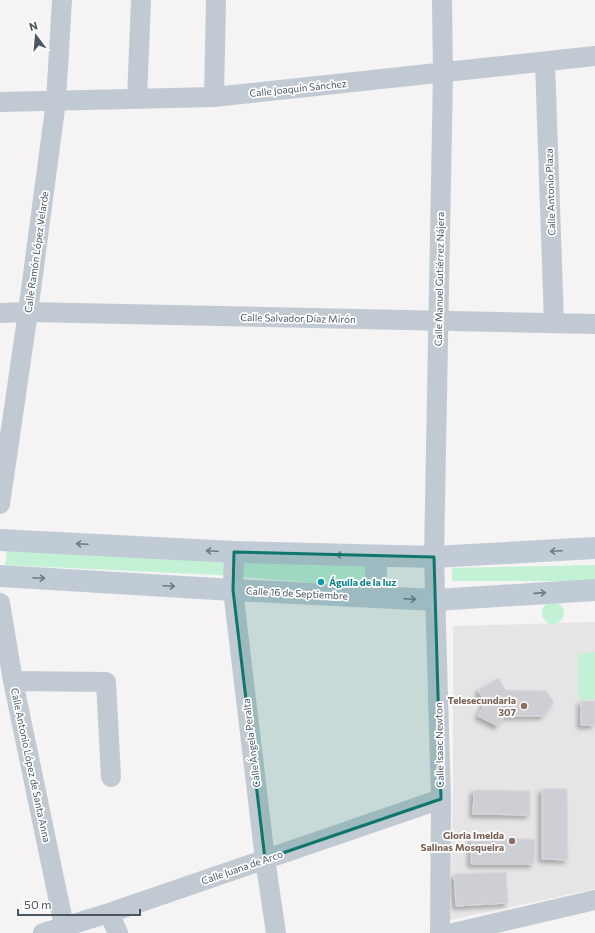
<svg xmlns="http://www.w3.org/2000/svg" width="595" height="933" font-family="Commissioner,sans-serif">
	<defs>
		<filter id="shadow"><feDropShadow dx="-3.5" dy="3.5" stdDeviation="2" flood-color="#0004"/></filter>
	</defs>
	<rect width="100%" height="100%" fill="#f5f3f3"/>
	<path fill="#e6e4e5" d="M595 622V889L450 920 453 788V626Z"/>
	<path fill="#c3f1d5" d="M7 551 365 559 366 581 317 583 218 575 5 565Z
		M595 565V581H452V568Z
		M542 613a11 11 0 1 1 22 0a11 11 0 1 1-22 0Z
		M595 652V699L579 700 578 653Z"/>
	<path fill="#cdcfd5" stroke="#d7d9de" filter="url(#shadow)" d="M499 678 505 690 546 691 554 702 543 716H505L498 726 478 716 485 703 478 690Z
		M581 701H595V725H581Z
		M542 789H567L568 860 542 859Z
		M474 790 530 791V815L473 814Z
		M472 838 535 839 534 864H471Z
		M506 872 508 903 456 906 454 874Z"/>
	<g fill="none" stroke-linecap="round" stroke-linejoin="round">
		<path stroke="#c1cad2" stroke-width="20" d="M545 62 554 323
			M214 97 216 0
			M137 99 141 0
			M0 102 214 97 595 56
			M0 313 28 312 595 324
			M0 504 28 312 56 101 62 0
			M234 552 233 590 265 859 276 933
			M0 603 13 681 64 926
			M13 681 106 682 111 777
			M109 913 118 933
			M43 933 109 913 441 799
			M440 933 441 799 434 557 443 73 442 0
			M453 933 595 900"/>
		<path stroke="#c1cbd6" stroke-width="22" d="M0 540 234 552 434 557 595 548
			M0 576 233 590 435 600 595 590
			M376 597V556"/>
	</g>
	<defs><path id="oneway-shaft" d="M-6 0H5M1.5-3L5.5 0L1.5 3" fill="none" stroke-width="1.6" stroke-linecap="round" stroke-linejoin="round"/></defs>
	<g stroke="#6e7984">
		<use href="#oneway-shaft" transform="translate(82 544) rotate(-177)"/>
		<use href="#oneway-shaft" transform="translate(212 551) rotate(-177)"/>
		<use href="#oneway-shaft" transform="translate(556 551) rotate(177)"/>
		<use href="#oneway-shaft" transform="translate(342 555) rotate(-178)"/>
		<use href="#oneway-shaft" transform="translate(39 578) rotate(3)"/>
		<use href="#oneway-shaft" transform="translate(169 586) rotate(3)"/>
		<use href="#oneway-shaft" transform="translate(540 593) rotate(-4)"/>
		<use href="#oneway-shaft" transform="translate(410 599) rotate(3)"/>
	</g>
	<path fill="#0f766e" fill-opacity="0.2" stroke="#0f766e" stroke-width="3" stroke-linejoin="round" d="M234 552 434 557 441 799 265 859 233 590Z"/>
	<circle fill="#0f9aa8" stroke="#fff" stroke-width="1.5" cx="321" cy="582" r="4"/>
	<g fill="#8d6e63" stroke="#fff" stroke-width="1.5">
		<circle cx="524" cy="706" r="4"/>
		<circle cx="512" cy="841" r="4"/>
	</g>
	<g text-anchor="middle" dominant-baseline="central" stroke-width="3.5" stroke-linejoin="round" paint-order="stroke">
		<g font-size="10" fill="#4a5661" stroke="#fff">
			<text transform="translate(298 88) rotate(-6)">Calle Joaquín Sánchez</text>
			<text transform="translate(550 192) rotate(-92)">Calle Antonio Plaza</text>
			<text transform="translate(36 252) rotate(-82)">Calle Ramón López Velarde</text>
			<text transform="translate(439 279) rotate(-89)">Calle Manuel Gutiérrez Nájera</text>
			<text transform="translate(298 318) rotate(1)">Calle Salvador Díaz Mirón</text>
			<text transform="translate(297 593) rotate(3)">Calle 16 de Septiembre</text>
			<text transform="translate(251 743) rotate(-97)">Calle Ángela Peralta</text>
			<text transform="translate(439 745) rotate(-91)">Calle Isaac Newton</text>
			<text transform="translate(31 765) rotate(78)">Calle Antonio López de Santa Anna</text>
			<text transform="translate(242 867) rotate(-19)">Calle Juana de Arco</text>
		</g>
		<g font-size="10" font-weight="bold" fill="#0d838f" stroke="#fff" text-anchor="start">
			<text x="329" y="582">Águila de la luz</text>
		</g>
		<g font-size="10" font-weight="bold" fill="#785e54" stroke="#fff" text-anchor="end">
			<text x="516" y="700">Telesecundaria<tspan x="516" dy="12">307</tspan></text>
			<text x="504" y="835">Gloria Imelda<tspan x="504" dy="12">Salinas Mosqueira</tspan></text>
		</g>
	</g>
	<g transform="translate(36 36) rotate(344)" stroke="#ffffff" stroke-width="3" paint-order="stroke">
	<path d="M0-3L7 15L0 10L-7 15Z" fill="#4a5661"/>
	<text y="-6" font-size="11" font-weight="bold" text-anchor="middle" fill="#4a5661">N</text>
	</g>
	<path d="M18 909v6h122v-6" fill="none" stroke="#4a5661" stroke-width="2"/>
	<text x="24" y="909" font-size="12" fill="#4a5661" stroke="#ffffff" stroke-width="3" paint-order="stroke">50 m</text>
</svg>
